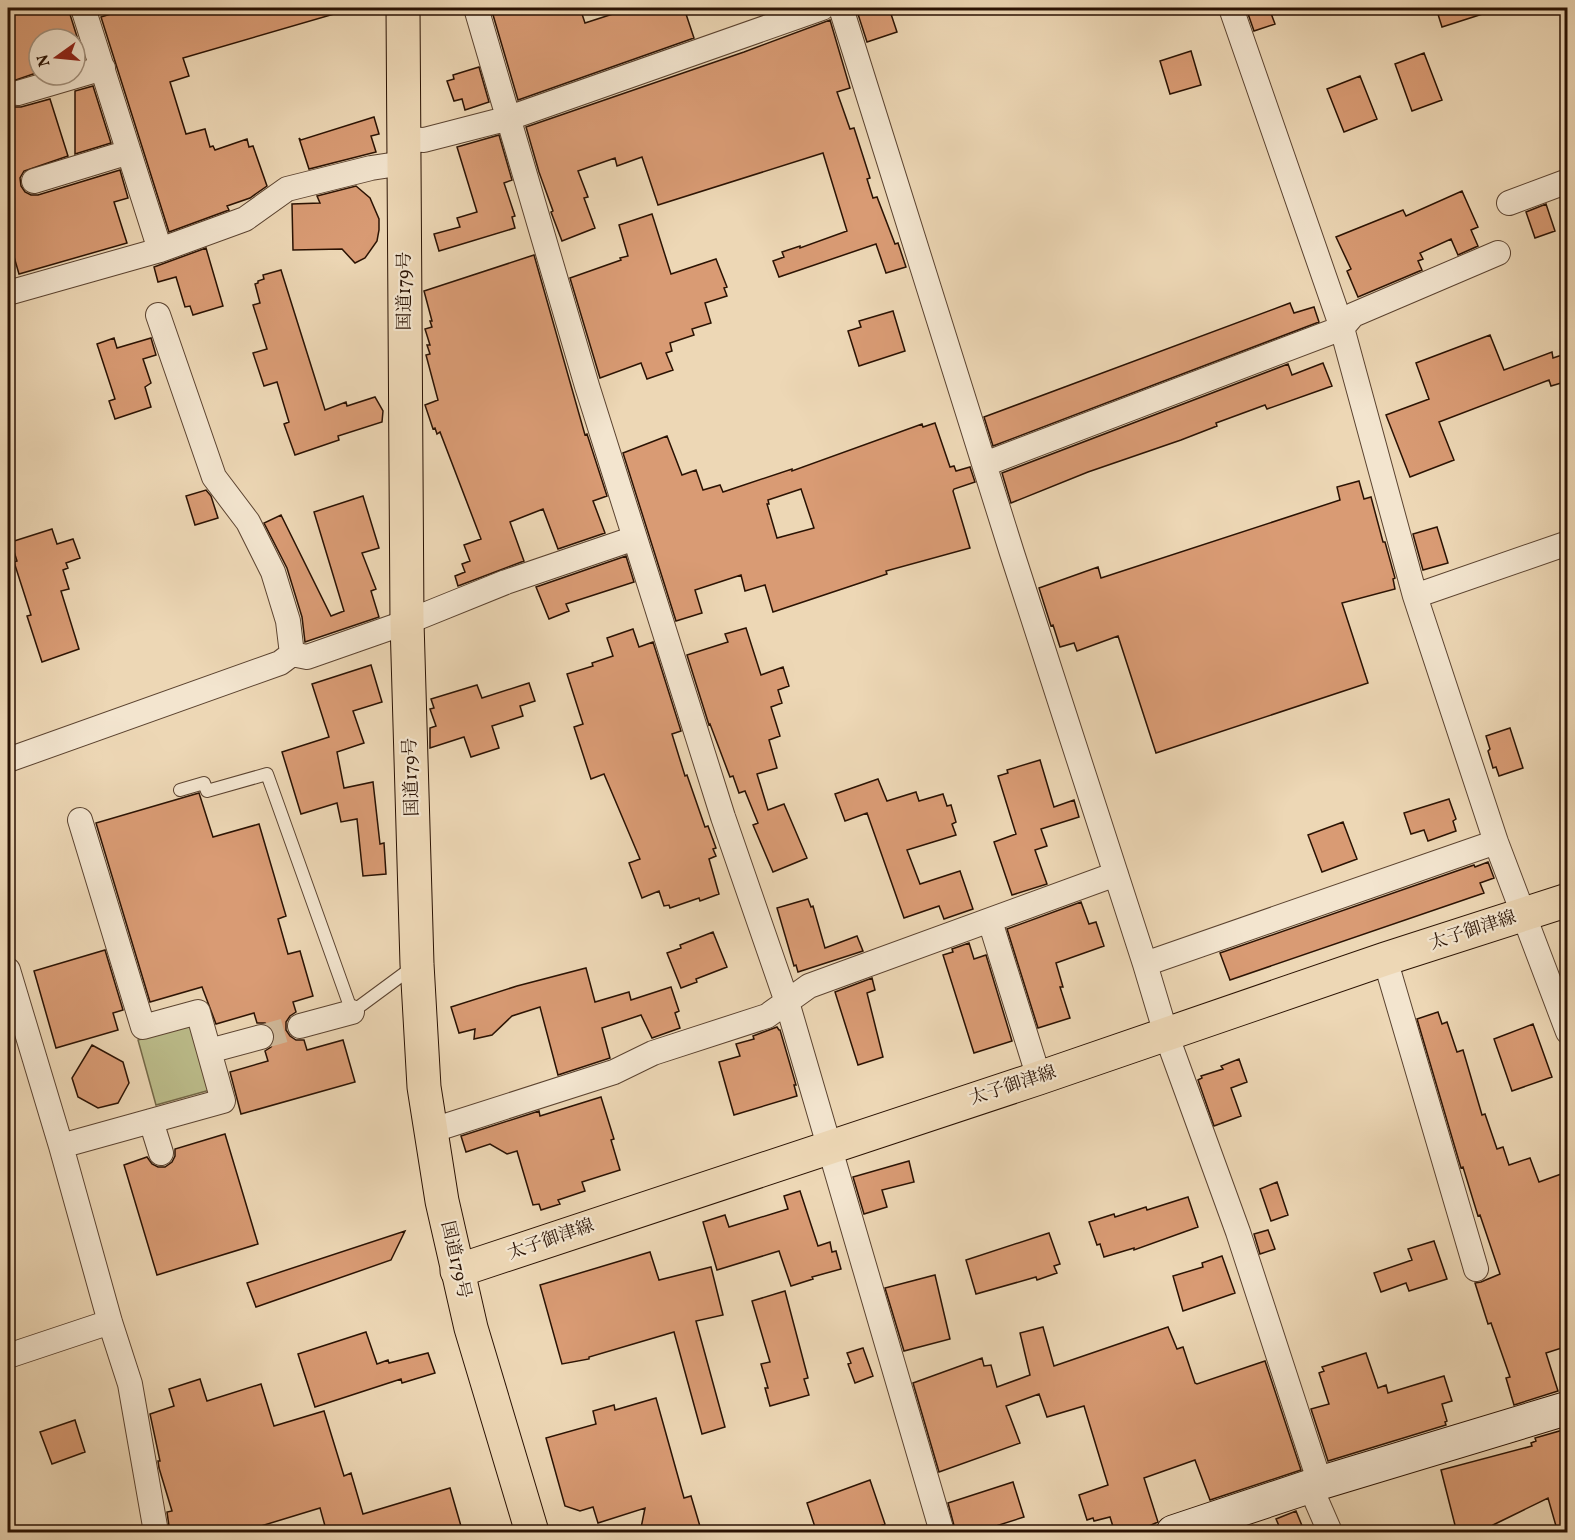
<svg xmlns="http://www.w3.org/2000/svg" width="1575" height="1540" font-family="Vollkorn,'Noto Serif JP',serif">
	<rect width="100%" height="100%" fill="#edd7b5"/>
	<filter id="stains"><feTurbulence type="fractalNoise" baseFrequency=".00333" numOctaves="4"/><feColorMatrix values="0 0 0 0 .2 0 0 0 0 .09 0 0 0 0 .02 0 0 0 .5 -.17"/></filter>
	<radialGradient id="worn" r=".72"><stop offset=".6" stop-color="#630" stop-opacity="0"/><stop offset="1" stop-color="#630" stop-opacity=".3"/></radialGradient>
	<path fill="#bcbd8b" stroke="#736847" stroke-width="1.5" d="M192 1025 210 1090 156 1105 138 1040Z"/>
	<path fill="#d99b74" stroke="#2a1203" stroke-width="1.5" fill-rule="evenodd" d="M27 8H68L84 59 75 61V39H39V72L10 82 8 75V13Z
		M130 8H340L341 12 183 58 189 76 170 82 186 134 205 129 210 147 213 146 215 150 247 139 249 147 253 146 267 186 250 198 227 206 229 210 169 232 101 17Z
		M491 8H580L585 23 622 11 621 8H684L694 38 518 100Z
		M856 8H889L897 32 867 42Z
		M1246 8H1269L1275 24 1254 31Z
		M1436 8H1491L1492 11 1442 27Z
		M830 20 850 88 837 92 850 129 854 128 870 178 867 179 873 198 877 197 895 244 898 243 906 267 886 273 876 244 779 277 773 261 784 257 782 252 800 246V248L847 231 823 153 658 205 642 157 617 166 615 158 578 171 588 197 584 198 595 228 562 241 551 212 553 211 539 172 526 127 744 52Z
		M1191 51 1201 85 1170 94 1160 61Z
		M1424 53 1442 100 1412 111 1395 64Z
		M479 67 489 102 465 110 462 99 454 101 447 81 454 79 453 75Z
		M1360 76 1377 119 1344 132 1327 89Z
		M93 86 111 143 75 154V91Z
		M50 99 68 156 24 171 20 178 21 186 25 192 31 195H38L120 170 128 198 114 202 127 243 19 274 8 236V103L15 107H21Z
		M374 117 379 134 371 136 376 152 309 169 299 138 301 140Z
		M499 135 512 180 504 183 515 216 512 217 515 228 439 251 434 234 460 227 457 218 477 212 457 147Z
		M356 186 370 198 379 219V230L377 241 365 258 355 263 342 249 293 250 292 204 320 203 317 196Z
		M1462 191 1478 227 1471 230 1478 246 1458 255 1451 239 1420 253 1423 259 1418 261 1422 270 1358 297 1347 271 1351 269 1336 237 1403 210 1406 216Z
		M1546 204 1555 231 1535 238 1526 212Z
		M652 214 671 274 716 259 727 287 724 288 727 296 705 303 711 323 692 329 694 335 670 343 672 351 666 353 673 370 647 379 641 363 600 378 570 278 621 260 620 258 628 256 619 225Z
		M206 248 223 306 193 315 190 306 185 307 176 277 158 282 154 267Z
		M534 255 585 435 587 434 607 496 593 501 605 533 558 549 543 509 510 522 524 561 458 586 455 576 465 572 462 564 470 561 464 545 481 539 440 432 437 434 435 428 433 429 425 405 438 400 426 355 430 354 427 345H430L425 329 432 327 430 321H432L424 291Z
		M281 270 325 410 346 402 347 406 375 397 383 411 382 422 338 436 339 440 295 455 284 424 289 422 277 382 264 386 253 353 267 349 253 305 260 303 255 284 258 283V281L264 279 263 275Z
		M1290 303 1294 313 1314 307 1319 322 993 446 984 417Z
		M893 311 905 351 859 366 848 331 861 327 859 321Z
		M1490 335 1504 370 1552 352 1553 358 1568 353V381L1551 386 1549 380 1439 422 1454 460 1410 477 1386 415 1429 399 1416 363Z
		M114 338 117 348 151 338 156 355 143 359 151 383 145 387 151 407 115 419 109 401 115 399 97 344Z
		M1323 363 1332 386 1267 409 1265 405 1216 423 1217 426 1181 440 1088 472 1011 503 1002 473 1288 364 1292 375Z
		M935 423 950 467 954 466 956 471 970 467 975 482 954 489 953 491 970 548 886 571 887 574 773 612 765 585 745 591 741 575 695 590 702 613 676 621 623 453 667 436 682 475 696 470 703 490 720 485 723 492 792 469V471L922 424 923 427ZM801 489 814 528 777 538 767 504H769L768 500Z
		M1359 481 1364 499 1371 497 1383 542H1385L1395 578 1393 579 1395 589 1342 603 1368 683 1156 753 1118 636 1077 651 1074 643 1060 647 1053 625 1051 626 1039 588 1098 567 1101 578 1340 500 1337 487Z
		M206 490 211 496 218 518 195 525 186 496Z
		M363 496 379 548 362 553 376 589 371 591 379 617 305 642 302 617 287 568 264 523 281 515 331 616 344 611 314 512Z
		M1437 527 1448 563 1423 570 1413 534Z
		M52 529 57 544 73 539 80 558 66 563 68 568 63 570 69 589 61 591 79 649 42 662 27 616 31 615 14 562 17 561 11 542Z
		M626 556 634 582 566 604 569 611 549 619 536 587Z
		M746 628 761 675 783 667 789 686 778 690 782 703 771 707 780 736 769 740 777 768 757 774 768 810 784 804 807 858 773 872 753 825 758 823 745 791 739 793 733 776 730 777 710 724 709 725 687 655 728 642 725 634Z
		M633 629 639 647 653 642 681 731 672 734 685 776 687 775 705 827 708 826 716 848 713 849 716 856 709 859 719 894 700 901 699 898 670 908 669 905 664 906 659 891 642 898 629 863 640 859 604 774 591 779 574 727 583 724 567 674 593 666 592 663 613 656 607 638Z
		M371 665 382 702 353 711 364 743 337 752 344 788 373 782 380 844 384 843 386 874 363 876 357 819 341 822 337 803 301 814 282 752 329 737 312 684Z
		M529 683 535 701 520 706 523 716 492 726 499 748 471 757 464 737 430 748V728L436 726 430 709 434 708 431 699 477 685 482 698Z
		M1510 728 1523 768 1499 776 1496 767 1493 768 1488 751 1490 749 1486 736Z
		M1040 760 1054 807 1074 800 1079 817 1041 829 1047 846 1035 850 1047 884 1012 895 994 842 1016 834 998 776 1008 773 1007 770Z
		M878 779 887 801 916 792 919 801 943 794 947 806 951 805 956 822 952 824 956 835 907 850 920 884 960 871 973 909 944 919 939 906 904 918 867 813 845 821 835 794Z
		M199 793 213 837 259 824 286 916 278 919 288 954 300 951 313 996 293 1002 296 1012 290 1016 286 1022V1030L290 1036 296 1040H304L307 1050 343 1040 355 1082 241 1114 230 1072 268 1061 265 1051 271 1047 275 1040V1033L271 1027 265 1023H257L254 1013 216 1024 202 987 150 1002 96 823Z
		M1449 799 1456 819 1453 821 1456 831 1428 841 1424 830 1411 834 1404 813Z
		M1343 822 1357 859 1322 872 1308 835Z
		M1488 862 1494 878 1480 883 1484 893 1230 980 1220 953 1474 865 1475 867Z
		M808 899 811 907 813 906 825 948 857 936 863 951 798 972 796 965 794 966 777 908Z
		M1081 902 1089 924 1096 922 1104 946 1056 963 1063 987H1060L1070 1018 1038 1028 1007 929Z
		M713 932 727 967 696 979 697 982 681 988 667 953 681 948 680 945Z
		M969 943 974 959 986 955 1012 1041 974 1053 943 955 953 952 952 949Z
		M105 950 123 1010 113 1013 118 1030 56 1048 34 971Z
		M586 968 595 1002 629 992 631 1000 671 987 679 1011 675 1013 680 1028 652 1038 641 1015 602 1028 610 1058 558 1075 540 1007 512 1016 492 1035 474 1039 475 1029 459 1033 451 1007 517 986Z
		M872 978 875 990 867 993 883 1057 858 1065 835 992Z
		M1438 1012 1442 1024 1447 1022 1457 1052 1463 1050 1482 1115 1485 1114 1497 1149 1503 1147 1509 1165 1530 1158 1539 1182 1564 1173 1568 1184V1346L1546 1353 1558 1391 1514 1405 1506 1378 1510 1377 1491 1323 1488 1324 1475 1283 1481 1282 1500 1274 1480 1215 1478 1216 1463 1167 1461 1168 1417 1019Z
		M1533 1024 1552 1077 1512 1091 1494 1039Z
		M777 1027 779 1030H780L796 1085H794L797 1096 734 1115 719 1062 740 1056 736 1044 754 1039 753 1036Z
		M92 1045 123 1062 129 1083 118 1103 98 1108 78 1097 72 1078Z
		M1239 1059 1247 1082 1231 1088 1241 1116 1214 1126 1198 1080 1202 1078 1201 1076 1223 1069 1221 1066Z
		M601 1097 614 1139 611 1140 620 1170 582 1182 585 1191 558 1200 560 1204 541 1210 539 1204 533 1205 517 1151 507 1154 490 1144 466 1152 461 1136 539 1111 540 1116Z
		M225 1134 258 1244 157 1275 124 1165 147 1157 152 1164 158 1167H165L172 1162 175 1156V1149Z
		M909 1161 914 1182 882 1190 887 1207 864 1214 853 1177Z
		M1277 1182 1288 1215 1271 1221 1260 1189Z
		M800 1191 818 1246 830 1242 832 1252 836 1251 841 1269 812 1277 813 1279 791 1286 779 1251 717 1270 703 1222 725 1215 729 1227 788 1209 784 1196Z
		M1188 1197 1198 1227 1134 1250V1248L1104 1257 1100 1244 1097 1245 1089 1222 1114 1214 1115 1217 1146 1207 1147 1210Z
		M1268 1230 1275 1249 1260 1254 1254 1234Z
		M405 1231 391 1260 256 1307 247 1283Z
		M1049 1233 1060 1264 1054 1266 1057 1273 1037 1280 1036 1277 976 1294 966 1260Z
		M1434 1241 1447 1279 1409 1291 1406 1283 1381 1292 1374 1273 1412 1260 1408 1249Z
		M650 1252 659 1280 711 1267 723 1315 696 1321 725 1427 702 1434 674 1332 589 1357V1359L562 1364 540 1285Z
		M1222 1256 1235 1293 1183 1311 1173 1276 1203 1267 1202 1263Z
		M935 1275 950 1339 904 1351 885 1288Z
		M785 1291 808 1378 804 1379 809 1395 770 1406 765 1388H768L761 1364 770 1362 752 1301Z
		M1043 1327 1054 1366 1168 1327 1177 1349 1183 1347 1195 1383 1197 1384 1265 1361 1301 1470 1210 1500 1195 1460 1144 1478 1158 1522 1133 1533H1115L1110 1517 1094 1521 1093 1518 1087 1520 1079 1495 1108 1485 1084 1406 1047 1417 1039 1394 1006 1406 1020 1443 939 1472 913 1383 982 1358 984 1366 991 1365 997 1387 1030 1375 1020 1333Z
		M366 1332 377 1364 388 1360 389 1363 428 1353 435 1373 402 1383 401 1379 315 1407 298 1354Z
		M863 1348 873 1376 855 1383 848 1364 851 1363 847 1353Z
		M1366 1353 1378 1388 1386 1385 1388 1393 1444 1376 1452 1401 1442 1404 1447 1421 1445 1422 1446 1425 1328 1461 1311 1409 1329 1404 1319 1373 1324 1371 1322 1367Z
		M200 1379 207 1401 261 1384 274 1426 324 1411 344 1476 351 1473 363 1514 450 1488 463 1533H327L320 1508 238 1533H170L167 1512 172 1511 159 1468 158 1461H160L150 1414 174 1406 169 1389Z
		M656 1398 684 1498 691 1496 702 1533H640L645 1508 598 1523 593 1507 580 1511 565 1506 546 1438 596 1424 593 1411 614 1405 615 1410Z
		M75 1420 85 1452 52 1464 40 1432Z
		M1563 1430 1564 1432 1568 1431V1533H1558L1548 1498 1493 1525 1495 1533H1457L1441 1470 1532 1446 1531 1443 1536 1441 1535 1438Z
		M870 1480 885 1524 861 1533H817L807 1503Z
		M1013 1482 1024 1517 974 1533H956L948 1503Z
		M1296 1511 1305 1533H1282L1276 1519Z"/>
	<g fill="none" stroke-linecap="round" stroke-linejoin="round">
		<path stroke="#d0b99a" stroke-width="24" stroke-dasharray="24 12" stroke-linecap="butt" d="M261 1037 300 1026"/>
		<defs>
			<path id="lane" d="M180 790 204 783 207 791 267 774 352 1012 413 967"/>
			<path id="street" d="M83 8 160 250
				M476 8 587 386 723 817 787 1002 942 1532
				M841 8 1012 553 1145 964 1166 1034 1238 1232 1320 1483
				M1231 8 1342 328 1415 596 1496 842 1568 1032
				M18 93 103 68
				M404 139 424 140 509 118 822 8
				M34 181 129 152
				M1509 203 1568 181
				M8 293 160 250 245 219 287 189 371 168 404 163
				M985 464 1342 328 1353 315 1498 253
				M1415 596 1568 543
				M292 654 307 657 407 622 506 582 635 538
				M8 760 280 663 292 654 288 621 273 572 248 522 214 477 158 315
				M80 820 143 1027 198 1012 209 1051
				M990 921 1039 1078
				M1385 959 1476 1269
				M1145 964 1496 842
				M8 970 61 1146 110 1322 130 1384 156 1532
				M300 1026 352 1012
				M151 1121 161 1153
				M430 1131 614 1072 653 1053 767 1016 809 986 1116 874
				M61 1146 223 1101 209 1051 261 1037
				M8 1356 110 1322
				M1310 1486 1330 1532"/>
			<path id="secondary" d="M1173 1532 1320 1483 1568 1408"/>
			<path id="primary" d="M457 1271 1039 1078 1385 959 1568 900"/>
			<path id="highway" d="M403 8 407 622 417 964 424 1087 442 1201 471 1328 532 1532"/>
		</defs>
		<use href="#lane" stroke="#5b4330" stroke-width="14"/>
		<use href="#street" stroke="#5b4330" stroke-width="26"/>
		<use href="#secondary" stroke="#2a1203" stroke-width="35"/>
		<use href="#primary" stroke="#2a1203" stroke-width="35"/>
		<use href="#highway" stroke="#2a1203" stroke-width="35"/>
		<use href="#lane" stroke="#f3e5cf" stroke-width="12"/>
		<use href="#street" stroke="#f3e5cf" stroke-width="24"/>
		<use href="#secondary" stroke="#f3e5cf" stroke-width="33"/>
		<use href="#primary" stroke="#edd7b5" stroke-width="33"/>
		<use href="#highway" stroke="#edd7b5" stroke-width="33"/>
	</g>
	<g text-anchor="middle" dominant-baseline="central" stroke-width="4.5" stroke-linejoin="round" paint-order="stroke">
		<g font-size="18" fill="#2a1203" stroke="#f3e5cf">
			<text transform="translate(405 291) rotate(-90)">国道179号</text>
			<text transform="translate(412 777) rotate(-92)">国道179号</text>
			<text transform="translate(1473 931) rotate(-18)">太子御津線</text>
			<text transform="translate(1013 1086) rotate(-18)">太子御津線</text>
			<text transform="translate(551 1240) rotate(-19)">太子御津線</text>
			<text transform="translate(455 1260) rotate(77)">国道179号</text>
		</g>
	</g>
	<rect width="1575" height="1540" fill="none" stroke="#edd7b5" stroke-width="30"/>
	<rect x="9" y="9" width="1557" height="1522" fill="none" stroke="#2a1203" stroke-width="3"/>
	<rect x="15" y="15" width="1545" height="1510" fill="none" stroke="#2a1203" stroke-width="1.5"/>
	<g transform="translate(57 57) rotate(255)"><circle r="28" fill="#f3e5cf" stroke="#a3917d" stroke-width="1.5"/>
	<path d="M0-4.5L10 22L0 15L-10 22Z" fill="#8f2418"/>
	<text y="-9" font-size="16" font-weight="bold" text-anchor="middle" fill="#2a1203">N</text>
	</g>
	<rect width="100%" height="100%" filter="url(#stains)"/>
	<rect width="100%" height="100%" fill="url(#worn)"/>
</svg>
